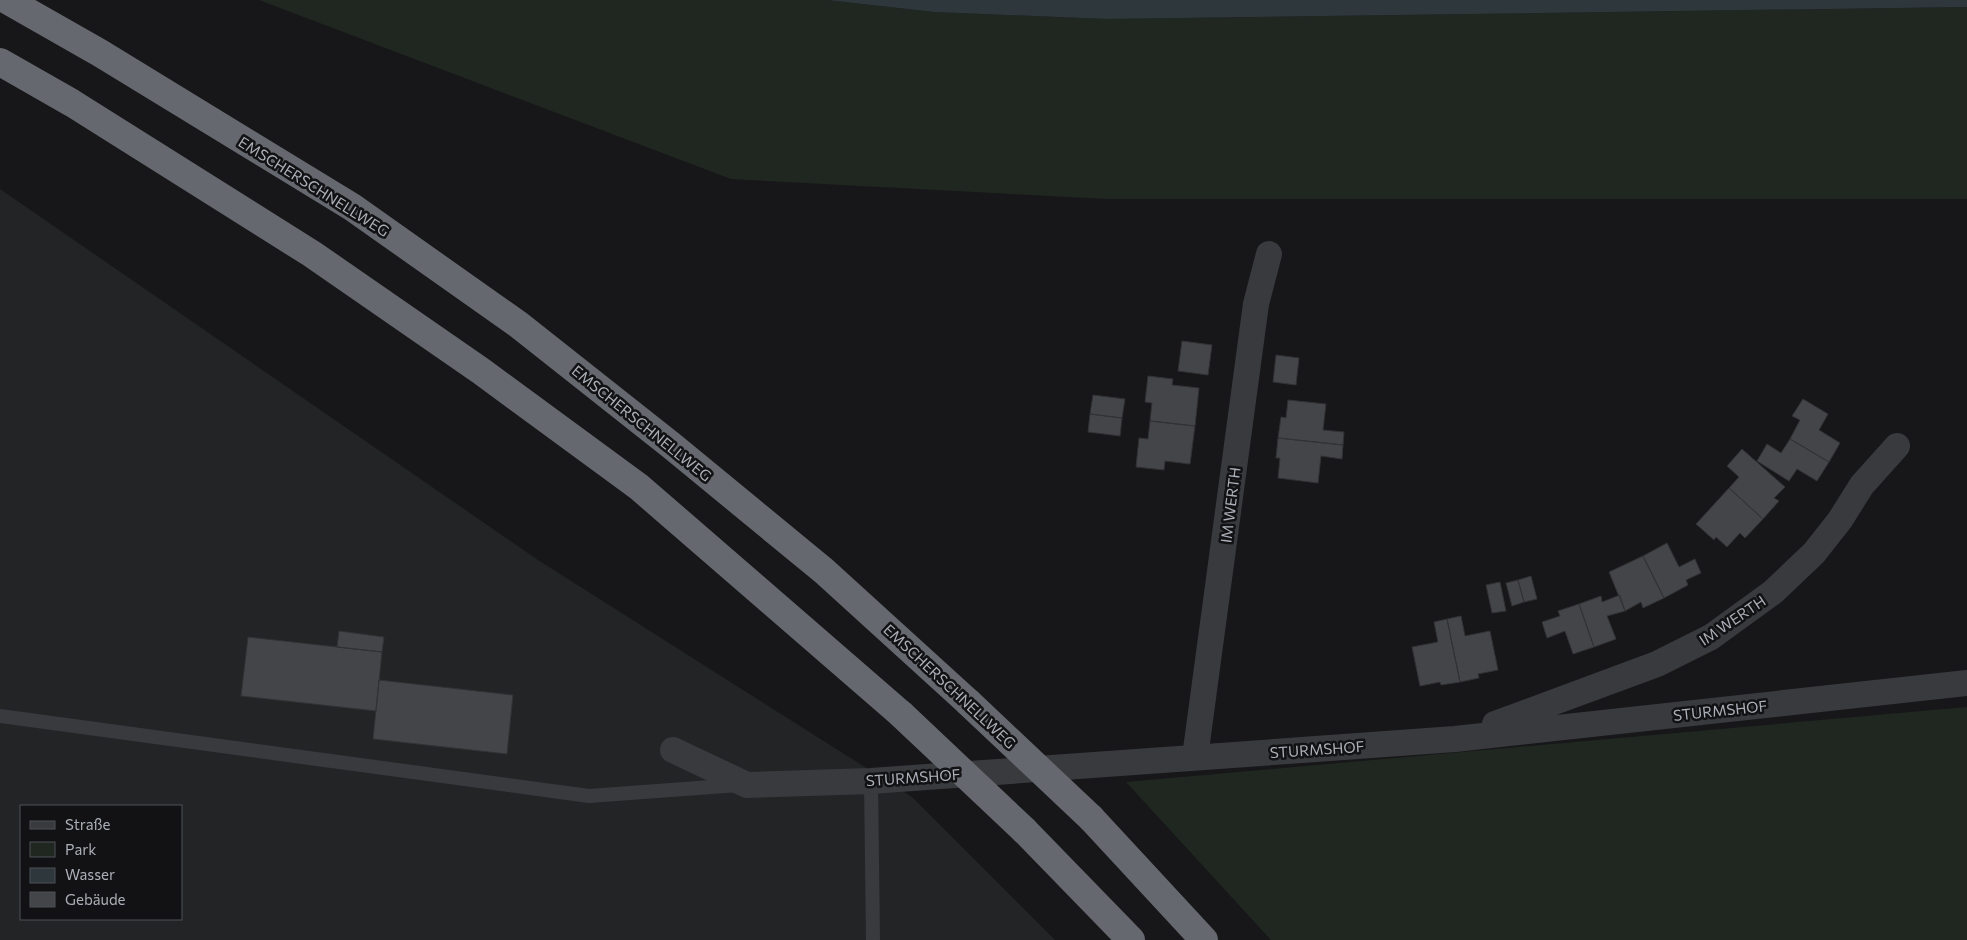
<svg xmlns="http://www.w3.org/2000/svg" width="1967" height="940" font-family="Commissioner,sans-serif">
	<rect width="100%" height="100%" fill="#171719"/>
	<path fill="#232426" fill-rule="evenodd" d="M0 189 538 560 912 797 1055 940H0ZM21 806H181V919H21Z"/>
	<path fill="#202720" d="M259 0H827L934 12 1107 19 1967 7V199H1107L731 179Z
		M1967 707V940H1271L1126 782Z"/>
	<path fill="#2e373c" d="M827 0H1967V7L1107 19 934 12Z"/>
	<path fill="#444549" stroke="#323235" d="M1182 341 1212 345 1208 375 1178 371Z
		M1276 355 1299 358 1296 385 1273 382Z
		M1148 376 1173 379 1172 385 1199 388 1195 426 1150 421 1152 403 1145 402Z
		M1093 395 1125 399 1122 418 1090 414Z
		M1803 399 1828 414 1819 430 1840 443 1829 462 1790 439 1800 420 1792 416Z
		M1288 400 1326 404 1323 430 1344 432 1343 445 1278 438 1281 417 1286 418Z
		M1090 414 1122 418 1120 436 1088 432Z
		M1150 421 1195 426 1190 464 1165 461 1164 470 1136 467 1139 438 1148 439Z
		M1278 438 1343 445 1342 459 1321 456 1318 483 1278 478 1280 458H1276Z
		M1790 439 1829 462 1817 481 1797 469 1789 481 1757 461 1767 444 1781 453Z
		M1742 449 1785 487 1774 498 1779 501 1763 519 1729 488 1739 477 1727 466Z
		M1729 488 1763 519 1745 538 1740 533 1727 547 1716 537 1714 540 1696 524Z
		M1667 543 1679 567 1695 559 1701 573 1686 580 1688 585 1664 598 1643 556Z
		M1643 556 1664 598 1643 608 1641 602 1625 611 1609 572Z
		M1531 576 1537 599 1524 602 1518 580Z
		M1518 580 1524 602 1512 606 1506 583Z
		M1500 582 1506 611 1492 613 1486 585Z
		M1620 595 1625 611 1607 616 1616 639 1594 647 1579 604 1601 596 1602 602Z
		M1579 604 1594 647 1573 654 1565 631 1547 638 1542 622 1560 616 1558 611Z
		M1461 616 1465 636 1490 631 1498 670 1478 674 1479 678 1460 682 1447 619Z
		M1447 619 1460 682 1441 685 1440 682 1420 686 1412 647 1438 642 1434 622Z
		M339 631 384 637 382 652 337 647Z
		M248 637 382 652 376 711 241 696Z
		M379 680 513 695 507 754 373 739Z"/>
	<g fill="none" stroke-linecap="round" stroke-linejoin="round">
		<path stroke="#393a3e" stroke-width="14" d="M0 716 589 796 739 785
			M871 781 873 940"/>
		<path stroke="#393a3e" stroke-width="26" d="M1495 724 1657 664 1711 637 1773 592 1814 553 1840 520 1862 485 1897 446
			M673 750 747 785 871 781 1455 739 1967 683
			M1195 757 1256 304 1269 254"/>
		<path stroke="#65686f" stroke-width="28" d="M7 0 100 53 352 207 519 325 672 446 824 571 968 702
			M0 62 72 103 312 254 481 371 639 487 901 714
			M1091 818 1204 940
			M1024 830 1131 940"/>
		<path stroke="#65686f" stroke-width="28" d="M968 702 1091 818
			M901 714 1024 830"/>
	</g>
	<g text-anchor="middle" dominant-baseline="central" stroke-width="5" stroke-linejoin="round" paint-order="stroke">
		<g font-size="15" fill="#abafb8" stroke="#121214">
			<text transform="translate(314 186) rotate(32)">EMSCHERSCHNELLWEG</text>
			<text transform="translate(642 423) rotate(39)">EMSCHERSCHNELLWEG</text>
			<text transform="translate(1230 505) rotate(-83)">IM WERTH</text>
			<text transform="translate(1732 620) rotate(-34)">IM WERTH</text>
			<text transform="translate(950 686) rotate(43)">EMSCHERSCHNELLWEG</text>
			<text transform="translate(1720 710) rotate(-6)">STURMSHOF</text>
			<text transform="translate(1317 749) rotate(-4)">STURMSHOF</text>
			<text transform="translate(913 777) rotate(-4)">STURMSHOF</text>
		</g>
	</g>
	<rect x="20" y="805" width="162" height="115" fill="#121214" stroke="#4f5156"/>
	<rect x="30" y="821" width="25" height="8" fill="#393a3e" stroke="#4f5156"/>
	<text x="65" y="830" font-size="15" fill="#abafb8">Straße</text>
	<rect x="30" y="842" width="25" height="15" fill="#202720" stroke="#4f5156"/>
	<text x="65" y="855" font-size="15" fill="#abafb8">Park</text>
	<rect x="30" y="868" width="25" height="15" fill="#2e373c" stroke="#4f5156"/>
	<text x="65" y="880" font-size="15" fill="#abafb8">Wasser</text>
	<rect x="30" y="892" width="25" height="15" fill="#444549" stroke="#4f5156"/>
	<text x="65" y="905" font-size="15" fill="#abafb8">Gebäude</text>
</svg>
